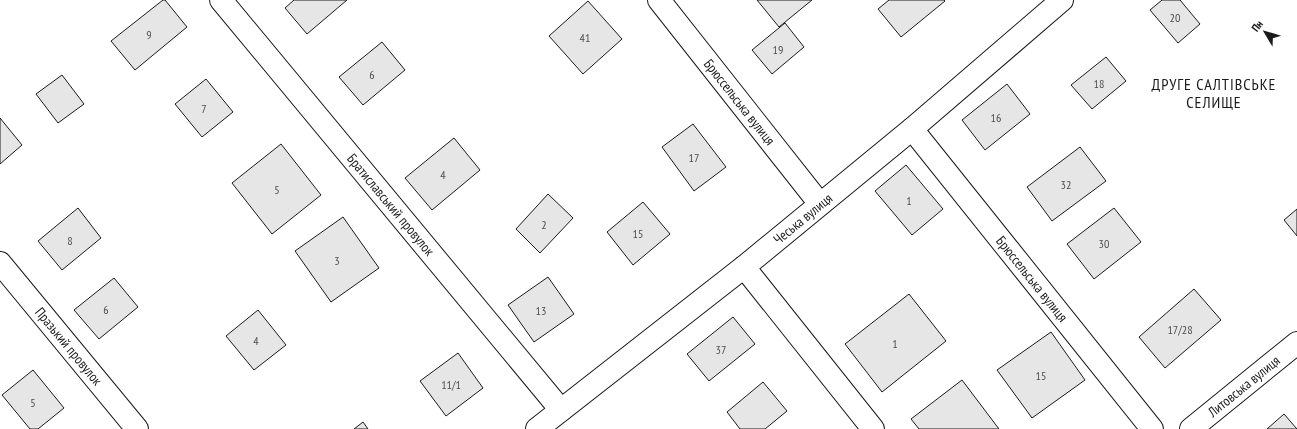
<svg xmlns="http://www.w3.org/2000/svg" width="1297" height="429" font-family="'PT Sans Narrow',sans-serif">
	<rect width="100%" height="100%" fill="#fff"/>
	<path fill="#e6e6e6" stroke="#1a1a1a" d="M163 0H165L187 27 135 70 111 41Z
		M294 0H347L307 34 285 8Z
		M757 0H812L779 27Z
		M889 0H944L945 1 901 37 878 9Z
		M1162 0H1180L1200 24 1178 43 1150 10Z
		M588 1 622 39 583 74 549 36Z
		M785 23 804 47 772 74 752 50Z
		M382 42 405 70 363 105 339 77Z
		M1106 57 1126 81 1092 109 1071 85Z
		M62 75 84 104 58 123 36 94Z
		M206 79 233 112 202 137 175 104Z
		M1007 84 1030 114 985 150 962 120Z
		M0 118 22 145 0 164Z
		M693 124 726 167 694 191 662 147Z
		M454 138 480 170 432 210 405 178Z
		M281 144 321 195 272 234 232 183Z
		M1080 147 1106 181 1052 221 1027 187Z
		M906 165 943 209 912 235 875 191Z
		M548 194 573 218 540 253 516 229Z
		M643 202 670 234 633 265 607 232Z
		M78 208 101 238 62 270 38 241Z
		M1114 208 1141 242 1094 279 1067 244Z
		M1297 209V236L1284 220Z
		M343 217 379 268 331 302 295 251Z
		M548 277 574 314 534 342 508 305Z
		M114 278 138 307 99 339 74 310Z
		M1194 289 1221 320 1165 368 1139 337Z
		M909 294 946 341 882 392 845 344Z
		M258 310 286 345 254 370 226 336Z
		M733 317 755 344 709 381 687 354Z
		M1051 332 1085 380 1032 418 997 370Z
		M458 353 483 388 446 416 420 381Z
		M33 370 64 408 38 429H30L2 395Z
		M962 380 999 429H919L911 419Z
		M763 382 787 411 765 429H740L727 412Z
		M1284 414 1297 429H1267Z
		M363 422 368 429H354Z"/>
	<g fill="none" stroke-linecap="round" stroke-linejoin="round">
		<defs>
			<g id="minor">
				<path id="s1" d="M221 0 561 410"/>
				<path id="s2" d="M659 0 820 204"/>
				<path id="s3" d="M912 129 1152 429"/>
				<path id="s4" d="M0 263 137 429"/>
				<path d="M744 267 873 429"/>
				<path id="s5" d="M537 429 744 267 912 129 1062 0"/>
				<path id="s6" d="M1191 429 1297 343"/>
			</g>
		</defs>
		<use href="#minor" stroke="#1a1a1a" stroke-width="24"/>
		<use href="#minor" stroke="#fff" stroke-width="22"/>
	</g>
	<g text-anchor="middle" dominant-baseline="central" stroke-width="3" stroke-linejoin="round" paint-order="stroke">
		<g font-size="12" fill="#4d4d4d">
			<text x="1175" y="17">20</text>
			<text x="149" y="34">9</text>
			<text x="585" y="37">41</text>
			<text x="778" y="49">19</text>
			<text x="372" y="74">6</text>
			<text x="1099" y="83">18</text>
			<text x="204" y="108">7</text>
			<text x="996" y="117">16</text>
			<text x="694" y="157">17</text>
			<text x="443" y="174">4</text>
			<text x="1066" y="184">32</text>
			<text x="277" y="189">5</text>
			<text x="909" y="200">1</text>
			<text x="544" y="224">2</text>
			<text x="638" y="233">15</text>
			<text x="70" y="240">8</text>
			<text x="1104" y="243">30</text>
			<text x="337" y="260">3</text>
			<text x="106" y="309">6</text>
			<text x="541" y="310">13</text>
			<text x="1180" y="329">17/28</text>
			<text x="256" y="340">4</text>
			<text x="895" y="343">1</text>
			<text x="721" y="349">37</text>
			<text x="1041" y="375">15</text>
			<text x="451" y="384">11/1</text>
			<text x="33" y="402">5</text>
		</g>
		<g font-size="14" fill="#1a1a1a" stroke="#fff">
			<text stroke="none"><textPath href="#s2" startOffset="130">Брюссельська вулиця</textPath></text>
			<text stroke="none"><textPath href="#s1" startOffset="266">Братиславський провулок</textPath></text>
			<text stroke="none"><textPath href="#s5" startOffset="339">Чеська вулиця</textPath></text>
			<text stroke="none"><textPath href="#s3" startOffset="192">Брюссельська вулиця</textPath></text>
			<text stroke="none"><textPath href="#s4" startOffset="108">Празький провулок</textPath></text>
			<text stroke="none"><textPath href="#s6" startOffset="68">Литовська вулиця</textPath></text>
		</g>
		<g font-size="16" letter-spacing="1" fill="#1a1a1a" stroke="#fff">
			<text x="1214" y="84">ДРУГЕ САЛТІВСЬКЕ<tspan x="1214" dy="18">СЕЛИЩЕ</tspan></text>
		</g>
	</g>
	<g transform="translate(1265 32) rotate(308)" stroke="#ffffff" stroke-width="3" paint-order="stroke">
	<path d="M0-3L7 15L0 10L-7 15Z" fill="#1a1a1a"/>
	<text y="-6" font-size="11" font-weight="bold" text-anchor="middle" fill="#1a1a1a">Пн</text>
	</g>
</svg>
